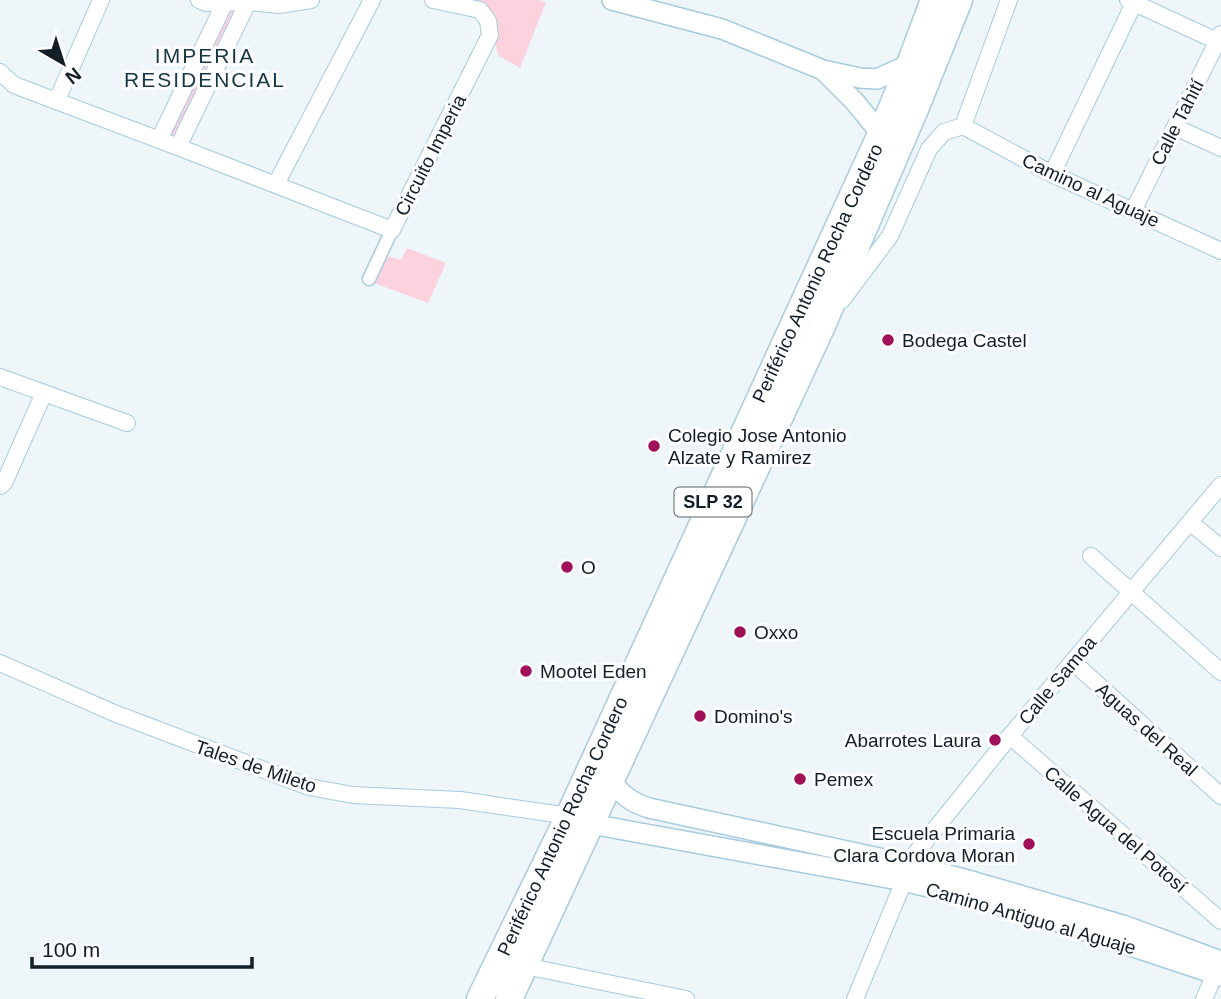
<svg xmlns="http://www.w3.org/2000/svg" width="1221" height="999" viewBox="0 0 1221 999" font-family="Arial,sans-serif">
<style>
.green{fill:#fcd2df}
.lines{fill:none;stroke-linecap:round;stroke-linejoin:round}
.pedestrian-casing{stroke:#a7cbdf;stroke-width:15}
.minor-casing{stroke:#a7cbdf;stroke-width:18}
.tertiary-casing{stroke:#a7cbdf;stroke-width:22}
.trunk-casing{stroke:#a7cbdf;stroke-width:29}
.pedestrian{stroke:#fff;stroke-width:12}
.minor{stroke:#fff;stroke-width:16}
.tertiary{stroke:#fff;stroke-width:19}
.trunk{stroke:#fff;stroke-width:26}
.poi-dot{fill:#a01058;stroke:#fff;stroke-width:2.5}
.labels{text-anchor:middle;stroke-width:6;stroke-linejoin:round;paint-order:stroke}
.shield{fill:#fff;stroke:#596268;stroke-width:2}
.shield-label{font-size:18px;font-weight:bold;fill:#121f27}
.street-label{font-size:19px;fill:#121f27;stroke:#fff}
.poi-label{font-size:19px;fill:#121f27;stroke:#fff;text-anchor:start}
.neighbourhood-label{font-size:21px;letter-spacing:2px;fill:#153646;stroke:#fff}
</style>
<rect width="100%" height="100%" fill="#eef6fa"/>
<path class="green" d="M446,0H540L546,2L520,68L499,56L492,35L491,20Z
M230,9L233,10L234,14L174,138L170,137L169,134Z
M407,248L446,263L428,303L374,283L387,256L401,260Z"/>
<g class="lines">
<defs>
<path id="pedestrian" d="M369,279L392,230"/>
<path id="minor" d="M199,0L206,3L248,2L279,5L311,0
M1128,0L1221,43
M0,72L14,85L178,147L392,230L490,35L488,21L480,10L433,0
M57,100L101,0
M963,126L1052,174L1221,251
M963,126L1009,0
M1175,127L1221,148
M159,140L226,0
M178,147L249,0
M1052,174L1134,3
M276,184L372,0
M1133,211L1221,34
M842,300L890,236L929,149L944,132L963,126
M0,377L127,423
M0,486L4,483L44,393
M1191,523L1221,548
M1091,556L1221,672
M1073,662L1221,796
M0,663L114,713L309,787L353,795L460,800L569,816
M1010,736L1221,921
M525,966L686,999
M855,999L904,881L907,864L1010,736L1221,485
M1204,999L1215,974"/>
<path id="tertiary" d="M612,0L722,29L823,70L860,78L877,79L910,64
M824,71L855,102L881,134
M610,781C623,795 630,802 649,808L907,864L975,882L1123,925L1221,961
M591,824L904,881L1031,913L1221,976"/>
<path id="trunk" d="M480,999L569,816L881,134L910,64L934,0
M509,999L821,328L915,109L959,0"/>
</defs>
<use href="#pedestrian" class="pedestrian-casing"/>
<use href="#minor" class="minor-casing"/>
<use href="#tertiary" class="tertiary-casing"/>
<use href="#trunk" class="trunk-casing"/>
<use href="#pedestrian" class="pedestrian"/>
<use href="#minor" class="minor"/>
<use href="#tertiary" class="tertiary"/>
<use href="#trunk" class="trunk"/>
</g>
<g class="poi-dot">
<circle cx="888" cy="340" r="7"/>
<circle cx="654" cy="446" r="7"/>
<circle cx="567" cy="567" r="7"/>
<circle cx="740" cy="632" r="7"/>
<circle cx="526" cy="671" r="7"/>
<circle cx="700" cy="716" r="7"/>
<circle cx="995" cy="740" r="7"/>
<circle cx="800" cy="779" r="7"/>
<circle cx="1029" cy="844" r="7"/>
</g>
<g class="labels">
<rect class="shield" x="674.5" y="487.5" width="77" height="29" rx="5"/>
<g class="shield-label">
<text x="713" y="508">SLP 32</text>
</g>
<g class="street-label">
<text transform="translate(1177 122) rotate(-63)" y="7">Calle Tahití</text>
<text transform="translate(430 155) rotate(-63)" y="7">Circuito Imperia</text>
<text transform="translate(1091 190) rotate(25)" y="7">Camino al Aguaje</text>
<text transform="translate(817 273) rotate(-65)" y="7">Periférico Antonio Rocha Cordero</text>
<text transform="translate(1057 680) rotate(-50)" y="7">Calle Samoa</text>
<text transform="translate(1147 729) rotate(42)" y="7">Aguas del Real</text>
<text transform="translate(256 766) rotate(19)" y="7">Tales de Mileto</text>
<text transform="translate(562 826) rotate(-65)" y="7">Periférico Antonio Rocha Cordero</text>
<text transform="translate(1116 829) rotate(41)" y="7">Calle Agua del Potosí</text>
<text transform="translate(1031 918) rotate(16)" y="7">Camino Antiguo al Aguaje</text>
</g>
<g class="poi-label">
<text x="902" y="347">Bodega Castel</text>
<text x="668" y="442">Colegio Jose Antonio<tspan x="668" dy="22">Alzate y Ramirez</tspan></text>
<text x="581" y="574">O</text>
<text x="754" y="639">Oxxo</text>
<text x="540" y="678">Mootel Eden</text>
<text x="714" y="723">Domino's</text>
<text x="981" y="747" text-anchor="end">Abarrotes Laura</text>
<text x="814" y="786">Pemex</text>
<text x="1015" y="840" text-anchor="end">Escuela Primaria<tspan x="1015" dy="22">Clara Cordova Moran</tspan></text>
</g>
<g class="neighbourhood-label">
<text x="205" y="63">IMPERIA<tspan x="205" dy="24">RESIDENCIAL</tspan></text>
</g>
</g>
<g transform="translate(63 63) rotate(141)" stroke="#ffffff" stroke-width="5" paint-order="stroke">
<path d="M0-5L12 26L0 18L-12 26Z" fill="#121f27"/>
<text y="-10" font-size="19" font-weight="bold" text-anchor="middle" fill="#121f27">N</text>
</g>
<path d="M32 957v10h220v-10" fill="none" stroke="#121f27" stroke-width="3.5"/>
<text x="42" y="957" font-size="21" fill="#121f27" stroke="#ffffff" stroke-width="5" paint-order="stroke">100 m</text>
</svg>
